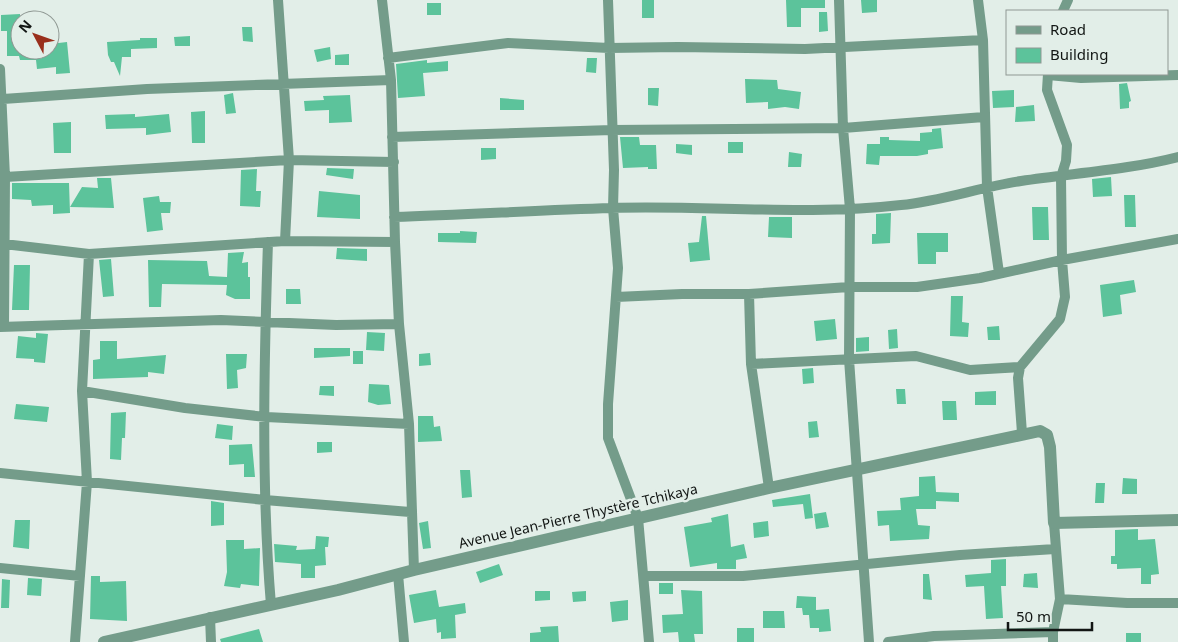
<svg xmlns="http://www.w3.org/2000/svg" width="1178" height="642" viewBox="0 0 1178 642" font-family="'Noto Sans',sans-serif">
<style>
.building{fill:#5cc39b}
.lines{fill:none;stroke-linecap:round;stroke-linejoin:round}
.minor{stroke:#749c8a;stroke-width:10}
.tertiary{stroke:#749c8a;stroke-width:12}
.labels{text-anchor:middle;stroke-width:5;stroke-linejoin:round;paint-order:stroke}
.street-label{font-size:14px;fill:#121614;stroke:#e2eee8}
</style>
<rect width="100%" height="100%" fill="#e2eee8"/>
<path class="building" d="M642,0H654V18H642Z
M786,0H825V8H801V27H787Z
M861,0H877V12L862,13Z
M427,3H441V15H427Z
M819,12H827L828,31L819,32Z
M20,14V50H50V44L67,42L70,73L56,74V67L37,69L36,60H20L19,56H7V31H1V15Z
M242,27H252L253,42L243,41Z
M190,36V46H175L174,37Z
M140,38H157V48L131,49V57H122L120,76L114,62H111L108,55L107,42L140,40Z
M330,47L331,59L317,62L314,50Z
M349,54V65H335V55Z
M587,58H597L596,73L586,72Z
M427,60V63L448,61V71L423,73L425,96L398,98L396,64Z
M745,79L777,80L778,89L801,92L799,109L785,107L768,109V102L746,103Z
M1127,83L1131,101L1129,102V108L1120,109L1119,84Z
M648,88H659L658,106L648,105Z
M1014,90V107L993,108L992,91Z
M233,93L236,113L226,114L224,95Z
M350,95L352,122L329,123V110L305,111L304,101L324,100L323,96Z
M500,98L524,100V110H500Z
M1034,105L1035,121L1015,122L1016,107Z
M205,111V143H192L191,112Z
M135,114V117L169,114L171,132L146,135V128L106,129L105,115Z
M71,122V153H54L53,123Z
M941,128L943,148L928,150V154L917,156H880L879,165L866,164L867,144H880V137H889V140L920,141V133L932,132V129Z
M620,137H639L640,145H656L657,169H648V167L623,168Z
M728,142H743V153H728Z
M676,144L692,145V155L676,153Z
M481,148H496V159L481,160Z
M789,152L802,154L801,167H788Z
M327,168L354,169L353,179L326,175Z
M257,169L256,191H261L260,207L240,206L241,170Z
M1111,177L1112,196L1093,197L1092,179Z
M97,178H111L114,208L70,207L82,187L98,188Z
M12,183H69L70,213L53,214V205L32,206L31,200L12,199Z
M319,191L360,195V219L317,217Z
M1124,195H1135L1136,227H1125Z
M159,196L160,202H171L170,213H161L163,230L147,232L143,198Z
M1032,207H1048L1049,240H1033Z
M891,213L890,243L872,244V234H876V214Z
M702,216H706L710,260L690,262L688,243L699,242Z
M769,217H792V238L768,237Z
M460,231L477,232L476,243L438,242V233H460Z
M917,233H948V252H936V264H918Z
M337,248L367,249V261L336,259Z
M244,252L242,263L248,262V277H250V299H235L226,295L227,285L162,284L161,307H149L148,260L207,261L209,276L227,277L228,253Z
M111,259L114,296L103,297L99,260Z
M14,265H30L29,310H12Z
M1134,280L1136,292L1120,295L1122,314L1103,317L1100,285Z
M286,289H300L301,304H286Z
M951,296H963L962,322L969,323L968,337L950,336Z
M835,319L837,339L816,341L814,321Z
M999,326L1000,340H988L987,327Z
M897,329L898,348L889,349L888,330Z
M367,332L385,333L384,351L366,350Z
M36,333L48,334L45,363L34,362V359L16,358L18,336L36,338Z
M869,337V351L856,352V338Z
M100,341H117V359L166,355L164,374L148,372V377L93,379V360L100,359Z
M314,348H350V356L314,358Z
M353,351H363V364H353Z
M430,353L431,365L419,366V354Z
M226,354H247L246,368L237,370L238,388L227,389Z
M813,368L814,383L803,384L802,369Z
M369,384L389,385L391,404L378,405L368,402Z
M320,386H334V396L319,395Z
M896,389H905L906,404H897Z
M996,391V405H975V392Z
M942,401H956L957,420H943Z
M16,404L49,407L47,422L14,419Z
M126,412L125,438H122L121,460L110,459L111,413Z
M418,416H433L434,427L440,426L442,441L418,442Z
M817,421L819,437L809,438L808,422Z
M217,424L233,426L232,440L215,438Z
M317,442H332V452L317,453Z
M252,444L255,477H244V464L229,465V445Z
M460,470H470L472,497L462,498Z
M935,476L936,492L959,493V502L936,501V509H916L918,525L930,526L929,539L890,541L889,525L878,526L877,511L901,510L900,498L919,496V477Z
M1123,478L1137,479V494H1122Z
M1096,483H1105L1104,503H1095Z
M810,494L813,518L805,519L803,504L773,507L772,500Z
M211,501L224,503V525L211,526Z
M826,512L829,527L816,529L814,514Z
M728,514L731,547L744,544L747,558L736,560V569H717V563L690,567L684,527L712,522L711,518Z
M15,520H30L29,549L13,547Z
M428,521L431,548L423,549L419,523Z
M768,521L769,536L754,538L753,523Z
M1138,529V540L1155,539L1159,574L1151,575V584H1141V568L1117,569V564H1111V556H1115V530Z
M316,536L329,537L328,547H325L326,565L315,566V578H301V564L275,562L274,544L297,546L296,550L315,549Z
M226,540H244V549L260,548L259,586L241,584L240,588L224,586L227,572Z
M1006,559V586H1001L1003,618L986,619L984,586L966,587L965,575L991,573V560Z
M499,564L503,575L480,583L476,572Z
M1037,573L1038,588L1023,587L1024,574Z
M923,574H929L932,600L923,599Z
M91,576H100V582L126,581L127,621L90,619Z
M28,578L42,579L41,596L27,595Z
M2,579L10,580L9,608H1Z
M659,583H673V594H659Z
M436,590L439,607L465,603L466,613L455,615L456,638L441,639V632L437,633L436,619L414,623L409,595Z
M681,590L702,591L703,634H694L695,642H679L678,632L663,633L662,615L683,614Z
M535,591H550V600L535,601Z
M586,591V601L573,602L572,592Z
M797,596L816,597V610L829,609L831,631L819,632V628H810L809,615H803L802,608H796Z
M628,600V620L612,622L610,602Z
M763,611H784L785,628H763Z
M558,626L559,642H530V633L541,632L540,627Z
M737,628H754V642H737Z
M259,629L263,642H221L220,639Z
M1126,633H1141V642H1126Z"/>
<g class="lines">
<path class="minor" d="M278,0L289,160L285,241
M382,0L391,80L395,242L399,324L409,424L414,570
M608,0L614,170L613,208L618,268L608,404V438L638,518L649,642
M839,0L843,128L850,209L849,359L869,642
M978,0L983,40L987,187L999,273
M1063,11L1068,0
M388,58L508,43L609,48L678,47L805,49L983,40
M0,69L5,177L4,327
M1048,75L1081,78L1178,75
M3,99L147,89L391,80
M392,137L612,130L843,128L984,117
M5,177L289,160L394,162
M394,217C466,215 539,210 612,208C708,205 805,216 901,205C942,201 980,187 1021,181C1074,173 1127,170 1178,157
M268,242C264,362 261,485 271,605
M4,244L89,254L285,241L395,242
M749,294L751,364L769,488
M616,297L682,294H749L849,287H917L980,278L1062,260L1178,239
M0,327L221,320L336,325L399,324
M751,364L916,356L970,370L1020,367
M82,391L185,408L266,417L409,424
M1022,433L1018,378L1020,367L1060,319L1065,297L1062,260L1061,177L1066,161L1067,145L1047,90L1048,74
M0,473L265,500L410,512
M0,568L80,576
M398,574L404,642
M644,576H743L960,555L1055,549
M1060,599L1127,603H1178
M210,617L211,642
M75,642L87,482L82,391L89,254
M888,642L934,636L1053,632
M1053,642V632L1060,599L1054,523"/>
<path class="tertiary" d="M104,642L338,590L414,570L769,488L1040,431L1047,435L1050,447L1054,523L1178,520"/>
</g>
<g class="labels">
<g class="street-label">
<text transform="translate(578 516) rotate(-13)" y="5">Avenue Jean-Pierre Thystère Tchikaya</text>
</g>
</g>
<rect x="1006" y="10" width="162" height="65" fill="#e2eee8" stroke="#8f9893"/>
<rect x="1016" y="26" width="25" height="8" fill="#749c8a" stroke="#8f9893"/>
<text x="1050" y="35" font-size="15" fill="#121614">Road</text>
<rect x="1016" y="48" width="25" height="15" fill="#5cc39b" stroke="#8f9893"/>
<text x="1050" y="60" font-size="15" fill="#121614">Building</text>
<g transform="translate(35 35) rotate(311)"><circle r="24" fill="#e2eee8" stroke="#8f9893"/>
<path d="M0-4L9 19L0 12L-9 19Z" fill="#992f1c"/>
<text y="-8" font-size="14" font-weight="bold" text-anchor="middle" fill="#121614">N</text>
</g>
<path d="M1008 622v8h84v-8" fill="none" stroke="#121614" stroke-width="2.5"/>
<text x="1016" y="622" font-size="15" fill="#121614" stroke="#e2eee8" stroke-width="4" paint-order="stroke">50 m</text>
</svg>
